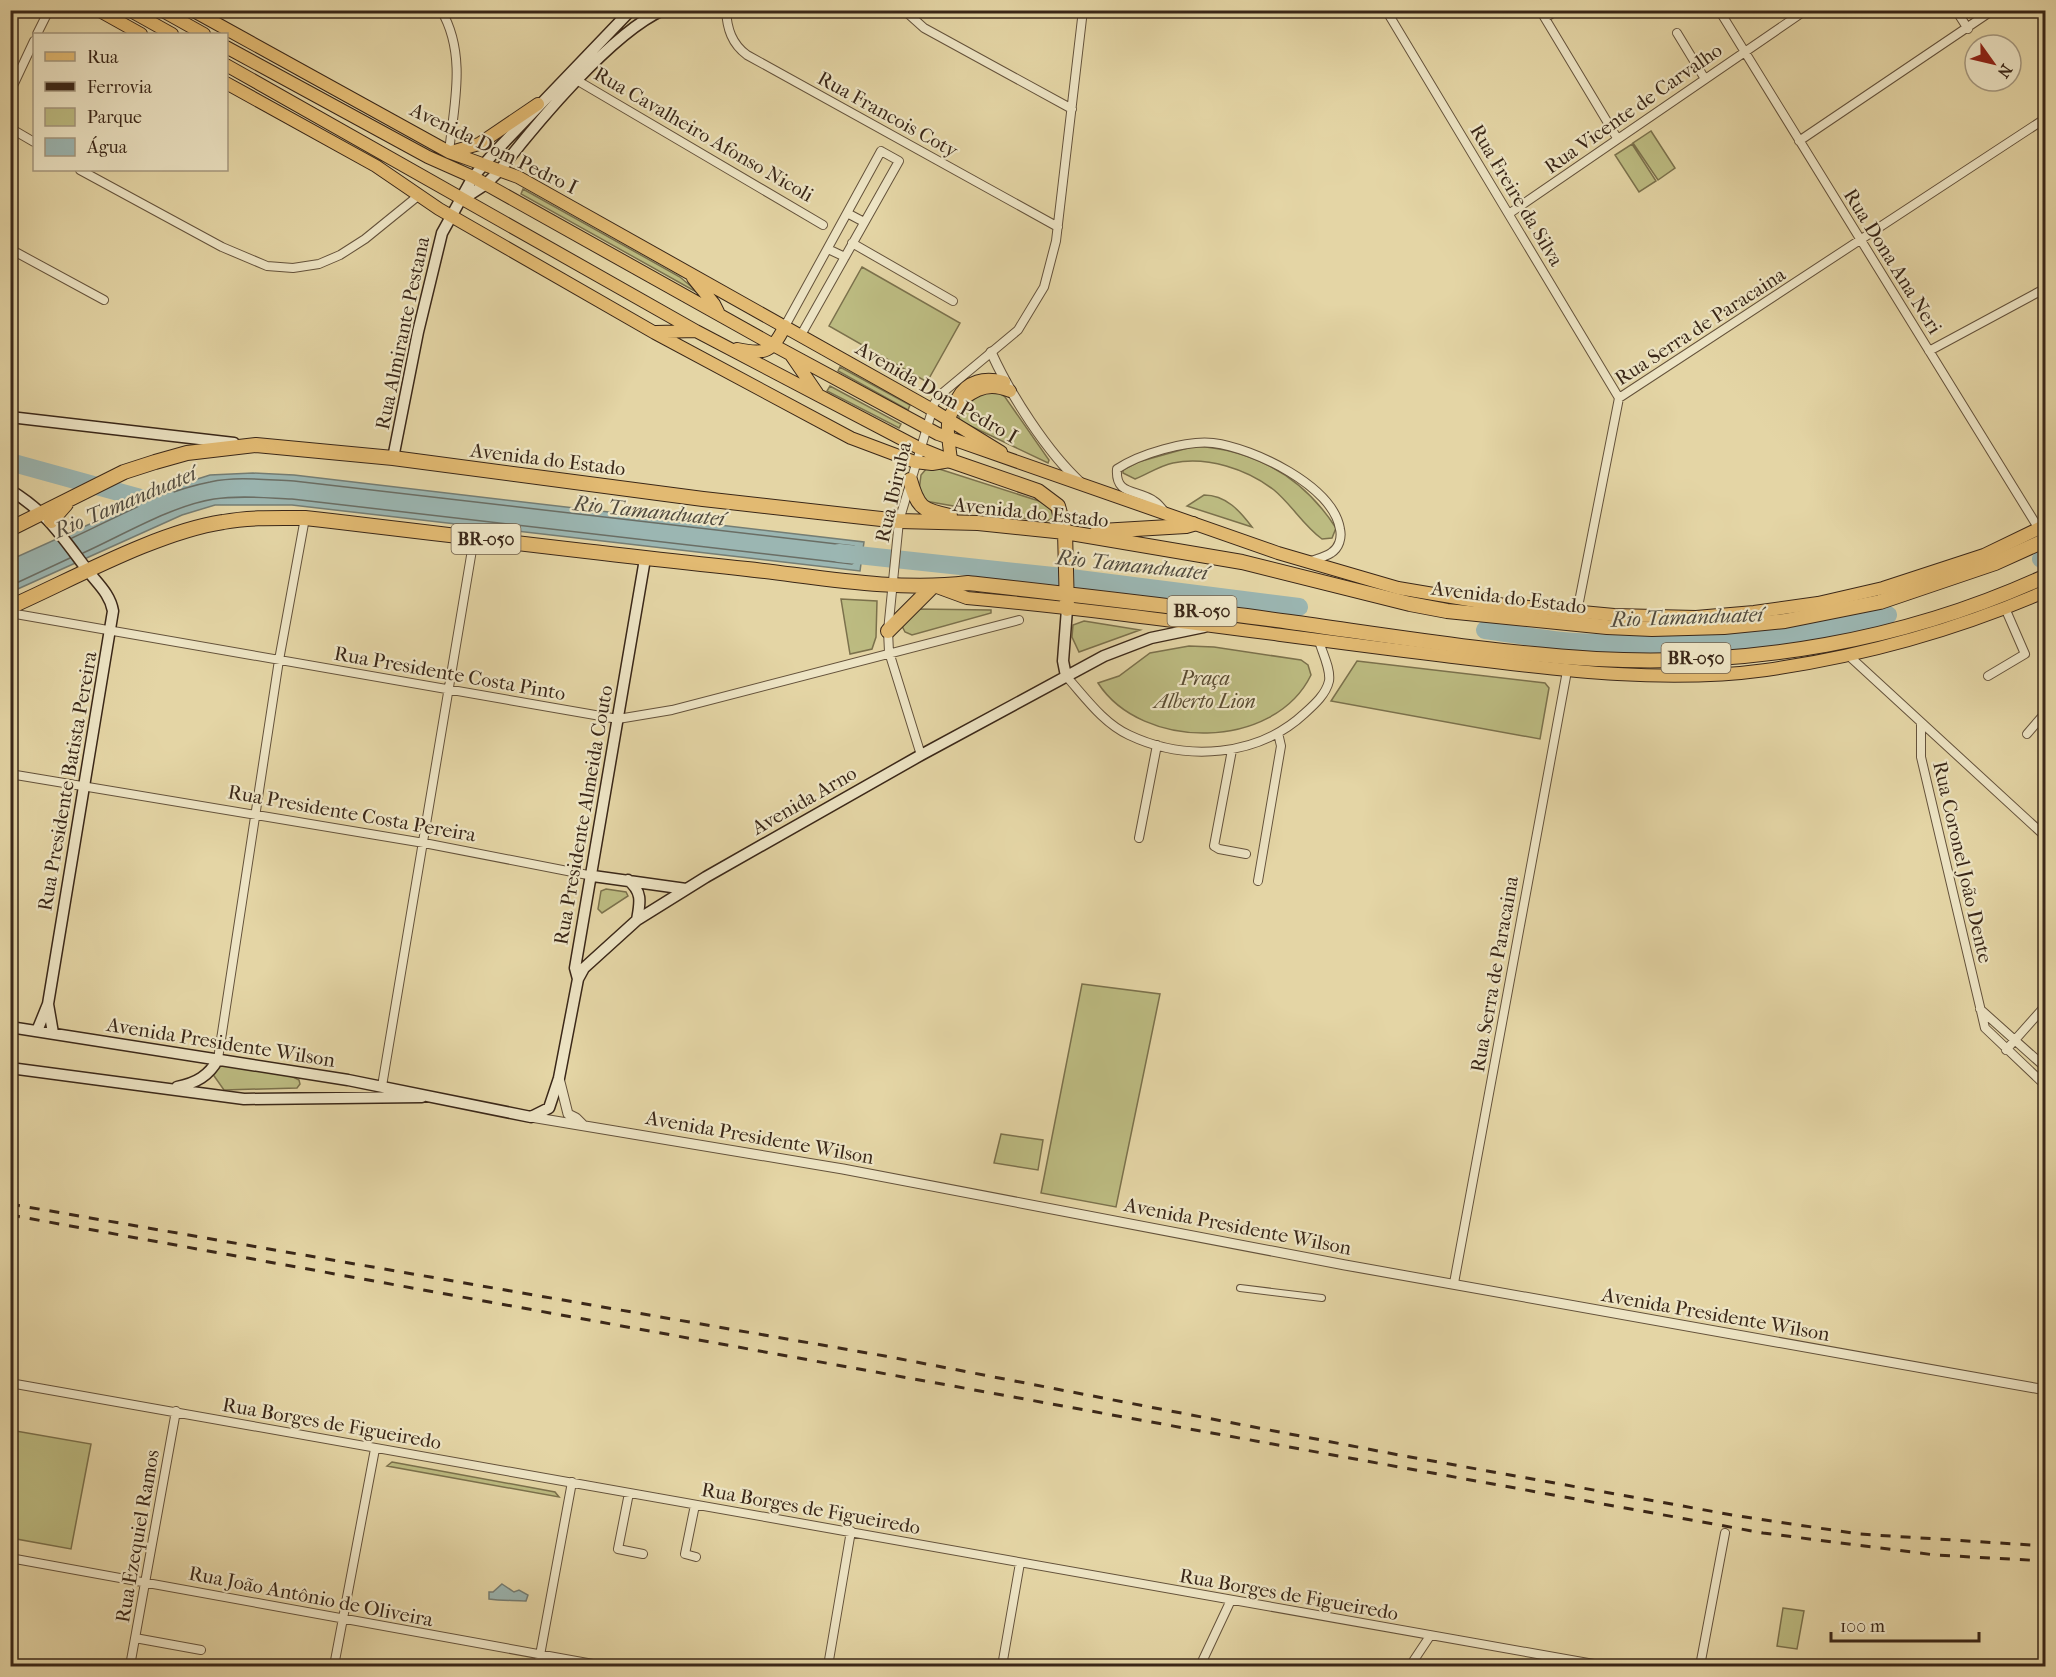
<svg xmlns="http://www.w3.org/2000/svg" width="2056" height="1677" viewBox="0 0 2056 1677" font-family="'IM FELL French Canon',serif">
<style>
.green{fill:#bcbb81;stroke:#7b714c;stroke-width:1.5}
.water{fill:#9bb6b2;stroke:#747d74;stroke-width:1.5}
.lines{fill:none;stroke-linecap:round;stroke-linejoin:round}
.shore{stroke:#6a6e65;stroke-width:1.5}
.river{stroke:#9bb6b2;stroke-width:18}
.pedestrian-casing{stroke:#64523b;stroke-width:8}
.minor-casing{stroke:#64523b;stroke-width:10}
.tertiary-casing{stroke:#64523b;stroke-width:11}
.secondary-casing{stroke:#3a2718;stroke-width:13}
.primary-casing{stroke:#3a2718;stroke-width:14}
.trunk-casing{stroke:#3a2718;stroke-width:16}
.pedestrian{stroke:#ede4c4;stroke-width:6}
.minor{stroke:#ede4c4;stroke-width:8}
.tertiary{stroke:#ede4c4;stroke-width:9}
.secondary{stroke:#ede4c4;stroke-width:10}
.primary{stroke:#e2ba72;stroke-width:12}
.trunk{stroke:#e2ba72;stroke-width:14}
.rail{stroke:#3a2718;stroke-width:3;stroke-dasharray:10 10;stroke-linecap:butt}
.labels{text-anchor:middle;stroke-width:4.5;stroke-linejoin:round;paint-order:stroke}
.shield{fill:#ede4c4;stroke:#70604c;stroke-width:1.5}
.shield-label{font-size:18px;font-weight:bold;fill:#3a2718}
.street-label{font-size:20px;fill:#3a2718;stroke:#ede4c4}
.park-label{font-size:20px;font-style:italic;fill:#5a4c32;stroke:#ede4c4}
.water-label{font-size:21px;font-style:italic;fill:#524b3e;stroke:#ede4c4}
</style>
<rect width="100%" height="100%" fill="#e4d5a5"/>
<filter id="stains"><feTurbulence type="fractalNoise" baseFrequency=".00333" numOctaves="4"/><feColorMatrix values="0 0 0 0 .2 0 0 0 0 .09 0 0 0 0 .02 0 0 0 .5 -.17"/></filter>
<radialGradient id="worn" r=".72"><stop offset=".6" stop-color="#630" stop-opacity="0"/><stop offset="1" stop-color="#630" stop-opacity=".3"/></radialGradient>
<path class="green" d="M1651,131L1675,168L1658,180L1633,143Z
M1632,144L1656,181L1639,192L1615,155Z
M523,189L680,277L700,294L521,194Z
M862,267L960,323L927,382L829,326Z
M840,367L910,405L908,410L838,371Z
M830,386L901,424L899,428L827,391Z
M984,391L999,393L1005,397L1049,460L1048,463L960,421L958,413Z
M1195,446C1256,450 1303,477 1336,528L1332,538L1322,539C1303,525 1292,505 1274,490C1247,469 1207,456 1173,463C1159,466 1148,474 1135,479L1123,473V470L1138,462Z
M933,467L1042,502L1051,508L1053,518L1045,522L925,501L919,491L921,475L927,468Z
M1204,495C1226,495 1240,511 1252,527L1187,506Z
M841,599L877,601L876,637L872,649L850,654Z
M917,609L991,610V613L912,635L905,632L902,626Z
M1084,621L1140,630L1079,652L1072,637L1073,625Z
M1189,646L1214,647L1301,660L1308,665L1311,675C1274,751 1142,751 1098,683L1119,676L1150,653Z
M1357,661L1545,683L1549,688L1540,739L1331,701Z
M606,889L626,892L628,896L602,913L598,909L601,891Z
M1082,984L1160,994L1116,1207L1041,1193Z
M220,1064L289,1075L299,1080L300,1084L297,1088L224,1090L212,1073Z
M1001,1134L1043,1140L1038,1170L994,1163Z
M10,1430L91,1444L71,1549L11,1538Z
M392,1462L555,1492L559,1497L387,1466Z
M1783,1608L1804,1611L1797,1649L1777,1646Z"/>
<path class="water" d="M253,473L294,475L864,542L860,571L292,505H215L182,515L11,592L10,560L172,487L210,475Z
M502,1584L514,1592L519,1590L528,1595L526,1601C514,1600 502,1601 489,1599V1592H493Z"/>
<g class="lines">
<path class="shore" d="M72,538C116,518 162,491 210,482C237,476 267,480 294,481L854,546L857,550L855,562L852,564L292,499C267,498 240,495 214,499C171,506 123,535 83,553
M10,586L70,558"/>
<path class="river" d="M10,462L144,499L169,500
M839,553L1063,577L1299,607
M2041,559L2046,557
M1485,630C1515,634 1546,640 1576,642C1681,649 1787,642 1888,615"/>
<defs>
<path id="pedestrian" d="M1240,1288L1322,1298"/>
<path id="minor" d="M441,10C467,54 454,105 449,152
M726,10C727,29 732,44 747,55L1058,227
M904,10L924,28L1072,109
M1386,10L1619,398
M1540,10L1617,138
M1719,10L2039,529
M1956,10L1968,29
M1545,18L1557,10
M1677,33L1705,79
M37,34L49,10
M573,78L823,225
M10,92L34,41
M10,128L34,142
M1799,141L1993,10
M80,170L222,247L267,266L293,268L319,264L340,255L365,239L418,196
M847,213L864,222
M1510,213L1806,10
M852,243L953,301
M10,249L104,300
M828,249L845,257
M785,326L881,151L899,161L801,335
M1929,351L2046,288
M1165,512C1162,509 1158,503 1154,501C1137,489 1115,496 1117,469C1139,454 1187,440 1213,443C1254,448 1333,486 1340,529C1342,538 1339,548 1331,553C1325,557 1316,559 1309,562
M1577,612L1619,398L2046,118
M10,613L618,719L672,710L1019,620
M1848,655L2046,837
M1066,676C1085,697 1103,723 1129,735C1186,762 1258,757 1305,713C1315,704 1326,694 1329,681C1331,669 1322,652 1319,641
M1988,676L2025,654L2005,608
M1921,723V757L1985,1028L2046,1086
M2027,734L2046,712
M1232,750L1214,846L1219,849L1246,854
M921,755L889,652L888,631L899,521L934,404L940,395L1018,330L1044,287L1056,241L1083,10
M10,774L424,843L593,876
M1139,838L1157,745
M1258,881L1281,746L1278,733
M1980,1009L2046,1068
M2006,1050L2046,1005
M218,1059L279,660L305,518
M382,1086L474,538
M1454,1283L1567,671
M10,1383L1605,1666
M629,1493L618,1549L643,1554
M695,1505L685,1554L696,1557
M10,1558L604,1666
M135,1638L201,1650
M130,1666L176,1411
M334,1666L375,1449
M538,1666L572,1482
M828,1666L851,1531
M1002,1666L1020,1563
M1200,1666L1231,1600
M1410,1666L1430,1636
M1700,1666L1725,1533"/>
<path id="tertiary" d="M991,352C1010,394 1047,452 1081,483
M559,1078L568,1114L576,1118L583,1125
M531,1117L843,1169L1345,1265L2046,1390"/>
<path id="secondary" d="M463,199L486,184L500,170C536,124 611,33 663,10
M10,417L234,443
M393,458L418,332L442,233L473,177L493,154L631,10
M10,490C48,513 62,537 88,571C98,584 110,594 113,611L48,1004L37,1031
M1066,676L1063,661L1067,609
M593,876L686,889
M628,880C643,892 640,903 637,920
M578,979L584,968L637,920L706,877L921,755L1104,656L1151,638L1204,627
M48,1004L53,1033
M10,1027L348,1080L531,1117L549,1108L559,1078L578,979L575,968L645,559
M10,1068L244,1099L422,1097
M177,1087C196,1083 209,1076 218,1059"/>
<path id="primary" d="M98,10L141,34
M129,10L172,34
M161,10L204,34
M192,10L449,152L518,177L931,409L1001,452
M226,47L428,157L473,177L775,346L938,434L1278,553L1398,588L1487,603L1614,615L1696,617L1754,612L1818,603L1883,588L1984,555L2046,525
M226,65L696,331L919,448L951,461
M226,83L376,166L439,209L655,333L851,438L915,462L932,464L950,461
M451,152L479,144L538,104
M693,278L714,304L718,312
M656,332L696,331
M737,349C766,355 772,352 785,326
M791,355L817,393
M957,399C967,380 985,377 1004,382
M951,461C950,449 947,436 948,424C950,405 975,387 992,387C999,387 1005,389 1010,391
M937,587L967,598C1124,612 1280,636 1437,655C1545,668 1657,685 1766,670C1862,656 1957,630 2046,591"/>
<path id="trunk" d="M951,461L1038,491L1058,506L1065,532L1067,609
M910,480C918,508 922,510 950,516
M51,521L66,504
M10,529L124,472L155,462L187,453L256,445L393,458L703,499L899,521L978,523L1065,532L1242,562L1410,604L1447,611L1607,627L1652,629L1724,627L1785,621L1880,602L1995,563L2046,540
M1095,534L1101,531L1186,526L1193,524
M10,607C73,579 157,532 223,522C250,517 278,518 305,518C453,535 600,554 747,569C819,577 896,592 968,583C1075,595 1183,607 1290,622C1391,636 1494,653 1596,659C1750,667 1905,641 2046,576
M888,631L933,586"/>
</defs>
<use href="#pedestrian" class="pedestrian-casing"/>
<use href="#minor" class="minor-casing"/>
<use href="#tertiary" class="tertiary-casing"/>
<use href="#secondary" class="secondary-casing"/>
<use href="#primary" class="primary-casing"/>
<use href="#trunk" class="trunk-casing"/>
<use href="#pedestrian" class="pedestrian"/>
<use href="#minor" class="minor"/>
<use href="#tertiary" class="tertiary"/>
<use href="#secondary" class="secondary"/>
<use href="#primary" class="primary"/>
<use href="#trunk" class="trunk"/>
<path class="rail" d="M10,1204L885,1356L1399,1455L1738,1516L1859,1534L2046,1546
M10,1215L1763,1533L1935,1555L2046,1561"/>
</g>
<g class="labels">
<g class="shield">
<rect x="451.5" y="524" width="69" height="30" rx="4.5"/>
<rect x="1167.5" y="596" width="69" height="30" rx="4.5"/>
<rect x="1661.5" y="643" width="69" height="30" rx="4.5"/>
</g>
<g class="shield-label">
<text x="486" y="545">BR-050</text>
<text x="1202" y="617">BR-050</text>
<text x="1696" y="664">BR-050</text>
</g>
<g class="street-label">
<text transform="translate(1633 108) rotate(-35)" y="7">Rua Vicente de Carvalho</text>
<text transform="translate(888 114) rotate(29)" y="7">Rua Francois Coty</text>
<text transform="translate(704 134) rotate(30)" y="7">Rua Cavalheiro Afonso Nicoli</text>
<text transform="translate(494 148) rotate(26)" y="7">Avenida Dom Pedro I</text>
<text transform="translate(1517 195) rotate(59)" y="7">Rua Freire da Silva</text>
<text transform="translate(1893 261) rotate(58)" y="7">Rua Dona Ana Neri</text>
<text transform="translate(1700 326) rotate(-33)" y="7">Rua Serra de Paracaina</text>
<text transform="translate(402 333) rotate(-78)" y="7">Rua Almirante Pestana</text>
<text transform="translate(937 392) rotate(30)" y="7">Avenida Dom Pedro I</text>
<text transform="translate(548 459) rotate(7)" y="7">Avenida do Estado</text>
<text transform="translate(893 492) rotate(-77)" y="7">Rua Ibiruba</text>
<text transform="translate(1031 512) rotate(6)" y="7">Avenida do Estado</text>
<text transform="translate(1509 597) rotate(7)" y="7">Avenida do Estado</text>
<text transform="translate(450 673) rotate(10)" y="7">Rua Presidente Costa Pinto</text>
<text transform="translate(67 781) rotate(-80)" y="7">Rua Presidente Batista Pereira</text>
<text transform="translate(804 800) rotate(-30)" y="7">Avenida Arno</text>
<text transform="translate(352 813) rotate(10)" y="7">Rua Presidente Costa Pereira</text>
<text transform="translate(583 815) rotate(-80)" y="7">Rua Presidente Almeida Couto</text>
<text transform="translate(1963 862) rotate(77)" y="7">Rua Coronel João Dente</text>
<text transform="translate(1494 974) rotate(-80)" y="7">Rua Serra de Paracaina</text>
<text transform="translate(221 1042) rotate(9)" y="7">Avenida Presidente Wilson</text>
<text transform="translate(760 1137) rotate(10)" y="7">Avenida Presidente Wilson</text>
<text transform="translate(1238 1226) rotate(11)" y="7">Avenida Presidente Wilson</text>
<text transform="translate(1716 1314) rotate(10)" y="7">Avenida Presidente Wilson</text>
<text transform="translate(332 1423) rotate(10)" y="7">Rua Borges de Figueiredo</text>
<text transform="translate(811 1508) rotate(10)" y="7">Rua Borges de Figueiredo</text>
<text transform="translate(137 1536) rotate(-80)" y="7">Rua Ezequiel Ramos</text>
<text transform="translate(1289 1594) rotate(10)" y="7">Rua Borges de Figueiredo</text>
<text transform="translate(311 1596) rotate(11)" y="7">Rua João Antônio de Oliveira</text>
</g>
<g class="park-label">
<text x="1205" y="685">Praça<tspan x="1205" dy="23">Alberto Lion</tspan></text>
</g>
<g class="water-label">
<text transform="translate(125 502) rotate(-23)" y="7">Rio Tamanduateí</text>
<text transform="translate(649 511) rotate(6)" y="7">Rio Tamanduateí</text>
<text transform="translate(1132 565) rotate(6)" y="7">Rio Tamanduateí</text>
<text transform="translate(1687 617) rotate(-2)" y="7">Rio Tamanduateí</text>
</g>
</g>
<rect width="2056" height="1677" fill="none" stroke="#e4d5a5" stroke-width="36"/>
<rect x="12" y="12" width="2032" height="1653" fill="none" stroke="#3a2718" stroke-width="3"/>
<rect x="18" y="18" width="2020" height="1641" fill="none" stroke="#3a2718" stroke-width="1.5"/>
<rect x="33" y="33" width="195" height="138" fill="#ede4c4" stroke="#a5987f" stroke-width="1.5"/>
<rect x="45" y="52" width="30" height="9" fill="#e2ba72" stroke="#a5987f" stroke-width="1.5"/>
<text x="87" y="63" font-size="18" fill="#3a2718">Rua</text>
<rect x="45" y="82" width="30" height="9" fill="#3a2718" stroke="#a5987f" stroke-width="1.5"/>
<text x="87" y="93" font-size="18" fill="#3a2718">Ferrovia</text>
<rect x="45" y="108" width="30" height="18" fill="#bcbb81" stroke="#a5987f" stroke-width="1.5"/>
<text x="87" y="123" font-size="18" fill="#3a2718">Parque</text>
<rect x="45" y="138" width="30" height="18" fill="#9bb6b2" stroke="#a5987f" stroke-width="1.5"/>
<text x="87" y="153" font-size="18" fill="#3a2718">Água</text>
<g transform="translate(1993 63) rotate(124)"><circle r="28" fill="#ede4c4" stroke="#a5987f" stroke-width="1.5"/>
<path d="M0-4.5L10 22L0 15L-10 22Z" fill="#8f2418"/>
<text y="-9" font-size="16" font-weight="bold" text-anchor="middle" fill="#3a2718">N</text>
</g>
<path d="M1831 1632v9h148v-9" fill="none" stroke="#3a2718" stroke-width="3"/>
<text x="1840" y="1632" font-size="18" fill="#3a2718" stroke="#ede4c4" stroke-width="4.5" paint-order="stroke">100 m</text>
<rect width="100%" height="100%" filter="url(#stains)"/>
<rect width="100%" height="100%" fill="url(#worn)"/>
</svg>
